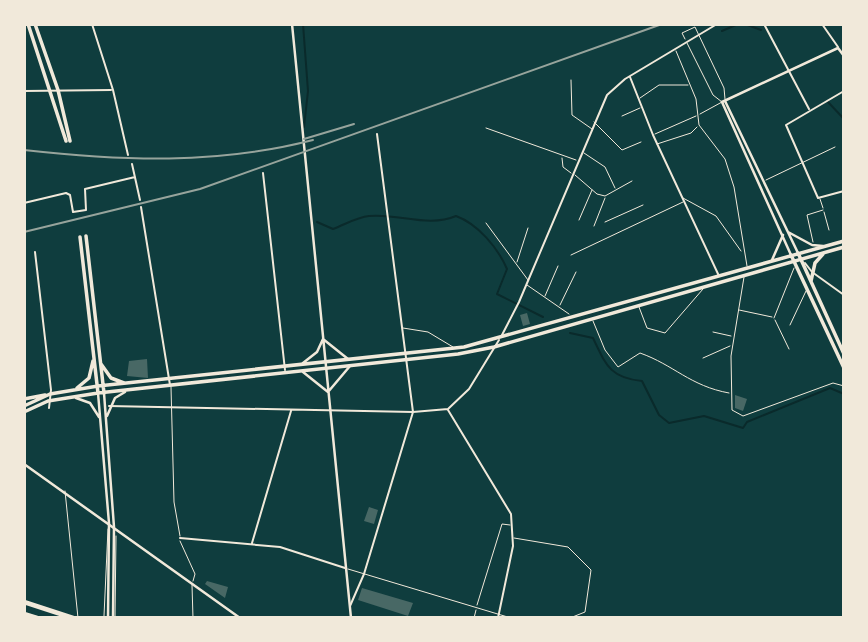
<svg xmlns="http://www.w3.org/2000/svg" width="868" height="642" viewBox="0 0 868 642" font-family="Mulish,sans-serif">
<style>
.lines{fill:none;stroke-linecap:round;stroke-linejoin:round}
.stream{stroke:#0a2a2b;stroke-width:2}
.building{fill:#486865}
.service{stroke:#f1e9da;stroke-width:1}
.minor{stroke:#f1e9da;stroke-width:2}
.tertiary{stroke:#f1e9da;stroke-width:2.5}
.secondary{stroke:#f1e9da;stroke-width:2.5}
.primary{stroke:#f1e9da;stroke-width:3.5}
.motorway{stroke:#f1e9da;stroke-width:4.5}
.rail{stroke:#97a49c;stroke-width:2}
</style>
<rect width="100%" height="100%" fill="#0f3d3e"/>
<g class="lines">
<path class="stream" d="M303,24L308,91L304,127
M745,24L761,30
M722,31L738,24
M828,102L844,119
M317,222L333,229C344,225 357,217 369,216C399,213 428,228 456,216C478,224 498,248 507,269L497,294L543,317
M570,333L593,338C606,365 610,378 642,381L659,415L669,423L704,416L743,428L747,422L830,388L844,394"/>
</g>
<path class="building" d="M527,313L530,324L523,326L520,315Z
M147,359L148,378L127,376L129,361Z
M735,395L747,399L743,411L735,408Z
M369,507L378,510L374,524L364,521Z
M207,581L228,587L225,598L205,584Z
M362,588L413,603L408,616L358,600Z"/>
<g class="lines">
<path class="service" d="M685,39L682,33L695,27L724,88L725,99
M687,43L713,95L722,102L700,114
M676,51L696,99L699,125L725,159L734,187L747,266
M571,80L572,115L592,129
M640,98L659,85H688
M622,116L640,108
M594,122L622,150L641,142
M486,128L576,160
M655,134L696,116
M657,144L691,133L697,127
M584,153L605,167L615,188
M562,158L563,167L571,173
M575,175L597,194L605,196L632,181
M766,180L835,147
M683,198L716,216L741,251
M820,199L823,208
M824,212L829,230
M579,220L592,190
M605,222L643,205
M486,223L528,280
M594,226L605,198
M813,242L807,215L823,210
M571,255L683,202
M517,262L528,228
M744,277L731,356L732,410L743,416L833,383L844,386
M527,285L569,314
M545,296L558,266
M560,305L576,272
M639,307L647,328L665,333L703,289
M739,310L772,317
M774,318L794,268
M775,320L789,349
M593,321L605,350L618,367L640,353C674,365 690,386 729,393
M790,325L806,291
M403,328L428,332L453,347
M713,332L731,336
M703,358L730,346
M171,387L174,502L180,536
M65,491L78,618
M514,538L568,547L591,570L585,612L570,618
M180,541L195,574L193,581
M348,569L511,618
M192,585L193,618
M477,605L502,524L510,525
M104,616L108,529
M115,618L116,536
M474,618L476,610"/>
<path class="minor" d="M92,24L113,90L128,155
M764,24L809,109
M822,24L838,47
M630,77L653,135L719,276
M24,91L111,90
M844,91L786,125L818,198L844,191
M132,164L140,200
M263,173L285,370
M24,203L66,193L70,195L73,212L86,210L85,189L135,177
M141,207L170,385
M35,252L51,390L49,408
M805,263L812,272L844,295
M502,335L519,302L607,95L625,79L717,24
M109,406L413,412L448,409L469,389L499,340
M448,410L511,514L513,546L498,618
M180,538L280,547L345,568
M252,543L291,411
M350,606L364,574L413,412L377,134"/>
<path class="tertiary" d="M292,24L351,618
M725,101L798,253
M722,102L791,255
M788,232L812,245L823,246
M772,260L783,235
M303,363L317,352L323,339L348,359
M303,372L328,392L350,366
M24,464L240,618"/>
<path class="secondary" d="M722,102L838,48L844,56
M98,393L109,523L108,618
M104,393L114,527L113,618
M76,398L90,403L99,417
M107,416L115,398L125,392"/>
<path class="primary" d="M28,24L66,141
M35,24L58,90L70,141
M86,236L104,393
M80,237L98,393
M798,253L844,354
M791,255L844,368
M811,281L815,263L823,254
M101,364L111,378L124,383
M77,388L89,378L93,361
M24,399L45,395
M24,406L50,394L98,386L464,347L844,241
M24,412L48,401L98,393L458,354L494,347L844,247"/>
<path class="motorway" d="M24,602L73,618
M24,614L37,618"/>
<path class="rail" d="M304,139L354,124
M24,150C123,161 216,165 313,140
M24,232L200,189L662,24"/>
</g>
<rect width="868" height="642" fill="none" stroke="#f1e9da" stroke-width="52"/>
</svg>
